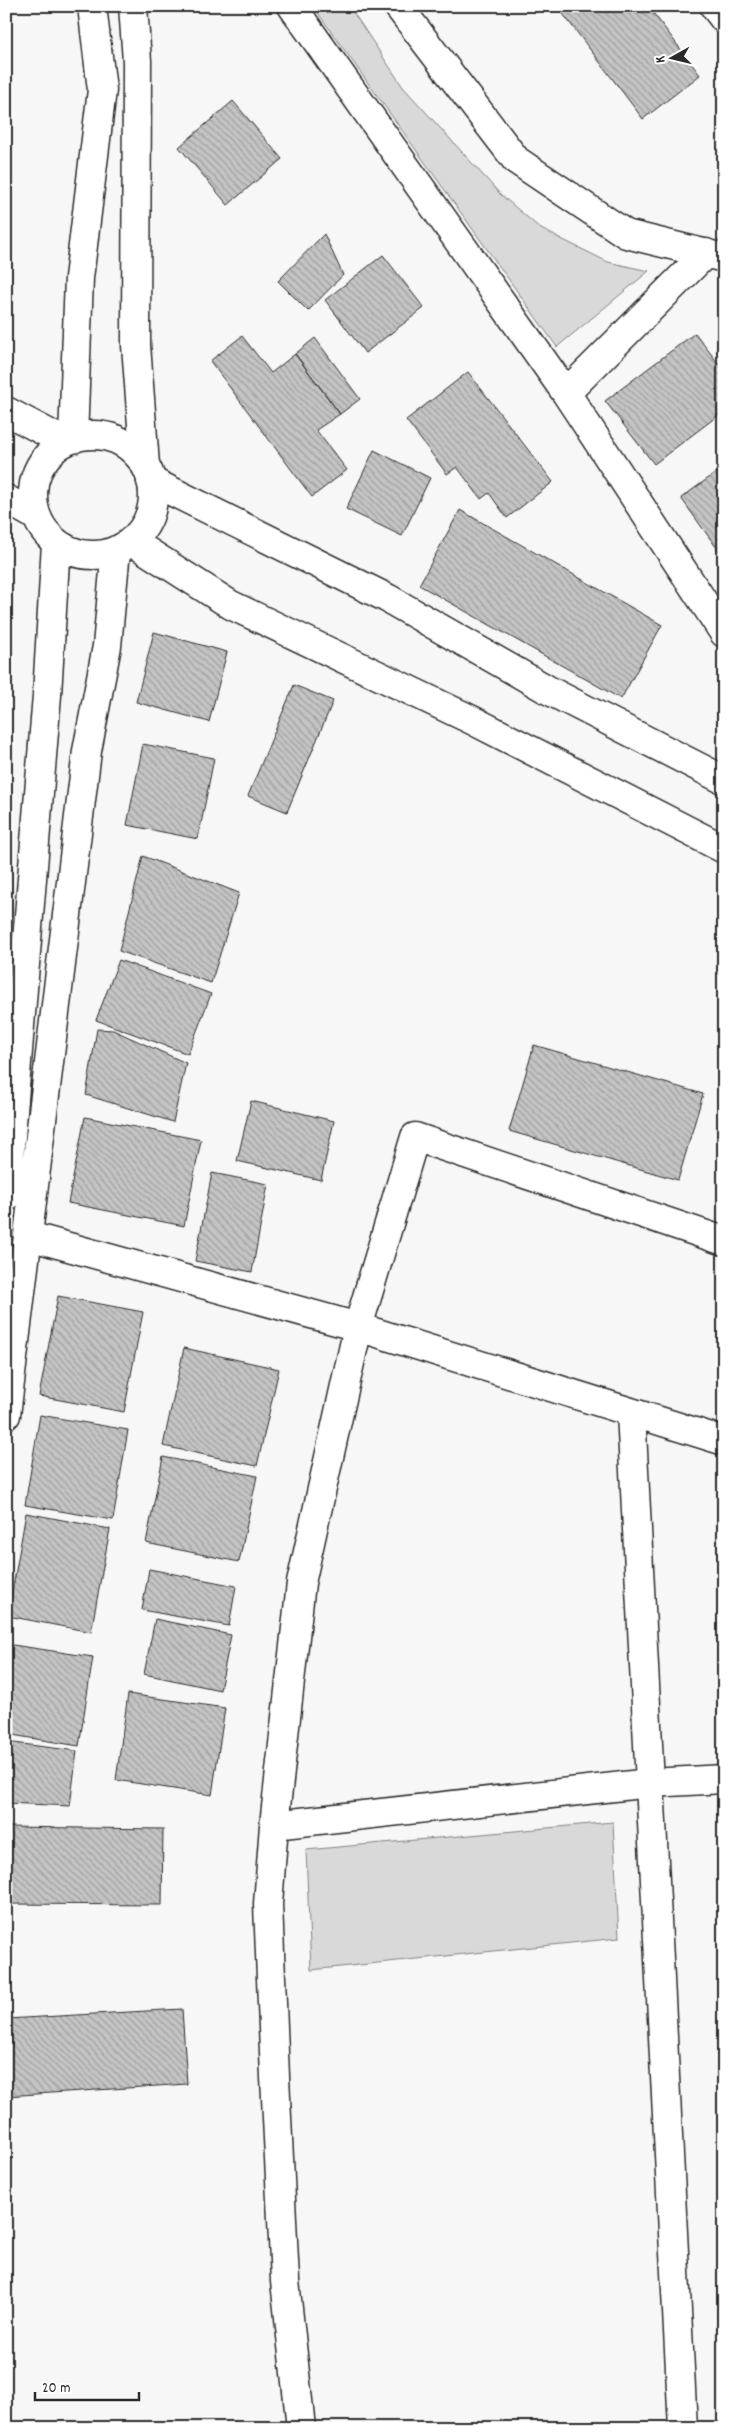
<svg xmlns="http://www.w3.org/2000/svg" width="730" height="2434" viewBox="0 0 730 2434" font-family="Dekko,sans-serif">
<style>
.green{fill:#d9d9d9;stroke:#828282}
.building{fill:url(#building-back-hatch);stroke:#2b2b2b}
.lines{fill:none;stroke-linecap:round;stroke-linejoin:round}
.minor-casing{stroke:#2b2b2b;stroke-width:31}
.major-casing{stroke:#2b2b2b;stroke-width:31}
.minor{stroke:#fff;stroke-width:28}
.major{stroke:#fff;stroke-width:28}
</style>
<defs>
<pattern id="building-back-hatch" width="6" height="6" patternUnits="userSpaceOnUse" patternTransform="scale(1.25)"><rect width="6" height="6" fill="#c4c4c4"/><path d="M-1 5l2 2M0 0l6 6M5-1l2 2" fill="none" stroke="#9f9f9f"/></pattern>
</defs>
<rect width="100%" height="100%" fill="#f7f7f7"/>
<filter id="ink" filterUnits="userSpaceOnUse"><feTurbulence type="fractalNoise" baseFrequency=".02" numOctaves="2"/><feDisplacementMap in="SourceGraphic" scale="10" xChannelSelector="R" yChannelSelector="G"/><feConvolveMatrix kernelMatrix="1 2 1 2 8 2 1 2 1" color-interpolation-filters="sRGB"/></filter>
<g filter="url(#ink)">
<path class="green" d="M313,6H349L403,87L501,195L541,229L608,262L649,271L557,347Z
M613,1822L619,1938L311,1970L306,1850Z"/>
<path class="building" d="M557,6H648L700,75L643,119Z
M233,101L282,159L228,205L179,147Z
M324,234L343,275L308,311L278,281Z
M383,255L424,308L365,353L325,300Z
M695,333L724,371V411L654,464L605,401Z
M242,336L271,373L295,354L340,414L316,430L347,470L312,497L210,361Z
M315,338L360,399L340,414L295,354Z
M468,372L553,482L507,518L489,493L481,499L457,467L447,474L406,420Z
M374,450L430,478L402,536L346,509Z
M724,467V558L681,498Z
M460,510L662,625L621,699L419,585Z
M154,632L227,652L209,722L136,702Z
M294,685L333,701L287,812L248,796Z
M143,744L214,758L198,839L127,825Z
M143,856L239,893L211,983L119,951Z
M119,960L211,994L188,1054L96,1020Z
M97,1029L113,1030L186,1063L173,1122L86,1095Z
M534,1045L703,1094L678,1180L509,1131Z
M251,1101L334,1121L321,1180L237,1161Z
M85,1117L201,1140L184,1226L68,1203Z
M212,1173L268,1184L252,1272L195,1261Z
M58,1296L143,1312L124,1412L39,1396Z
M184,1348L279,1369L257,1466L163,1446Z
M40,1415L128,1430L113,1520L25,1505Z
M163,1457L257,1476L239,1562L146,1543Z
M26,1513L110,1529L91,1632L8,1616Z
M149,1569L236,1586L229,1626L142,1610Z
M155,1619L231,1635L220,1690L144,1674Z
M6,1644L93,1657L79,1746L6,1734Z
M128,1694L225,1708L212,1795L116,1780Z
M6,1742L77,1751L70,1806L6,1803Z
M6,1827L163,1829L162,1905L6,1904Z
M182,2009L187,2084L6,2096V2019Z"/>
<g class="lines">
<defs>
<path id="minor" d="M292,6L566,393L724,633
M398,6L516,160L626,234L724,258
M714,6L724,19
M566,393L706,253
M6,411L65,442
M151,481L387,598L548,690L724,780
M6,499L36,516
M131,541L231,605L472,720L724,849
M29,1236L358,1327L724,1441
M631,1412L683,2428
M274,1825L650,1783L724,1779
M301,2428L285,2281L275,2077L268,1904L274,1825L301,1583L358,1327L415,1137L724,1241"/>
<path id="major" d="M133,6L137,61L136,345L145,465
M33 495a60 60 0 1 1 120 0a60 60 0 1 1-120 0Z
M73,439L79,278L102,90L92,6
M6,1197L47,695L56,543
M6,1415L87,751L107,646L116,550"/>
</defs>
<use href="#minor" class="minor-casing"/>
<use href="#major" class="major-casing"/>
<use href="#minor" class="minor"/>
<use href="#major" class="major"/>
</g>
</g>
<rect width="730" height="2434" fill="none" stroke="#fff" stroke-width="25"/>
<rect x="12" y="12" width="705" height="2409" fill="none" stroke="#2b2b2b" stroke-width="2" filter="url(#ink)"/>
<g transform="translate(672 58) rotate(262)" stroke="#ffffff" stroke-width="4" paint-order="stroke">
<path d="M0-4L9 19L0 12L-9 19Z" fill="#2b2b2b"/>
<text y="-8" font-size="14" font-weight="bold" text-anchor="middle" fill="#2b2b2b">K</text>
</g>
<path d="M35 2392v8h104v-8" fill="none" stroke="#2b2b2b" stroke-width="2.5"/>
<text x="42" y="2392" font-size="15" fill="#2b2b2b" stroke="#ffffff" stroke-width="4" paint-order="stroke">20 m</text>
</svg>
